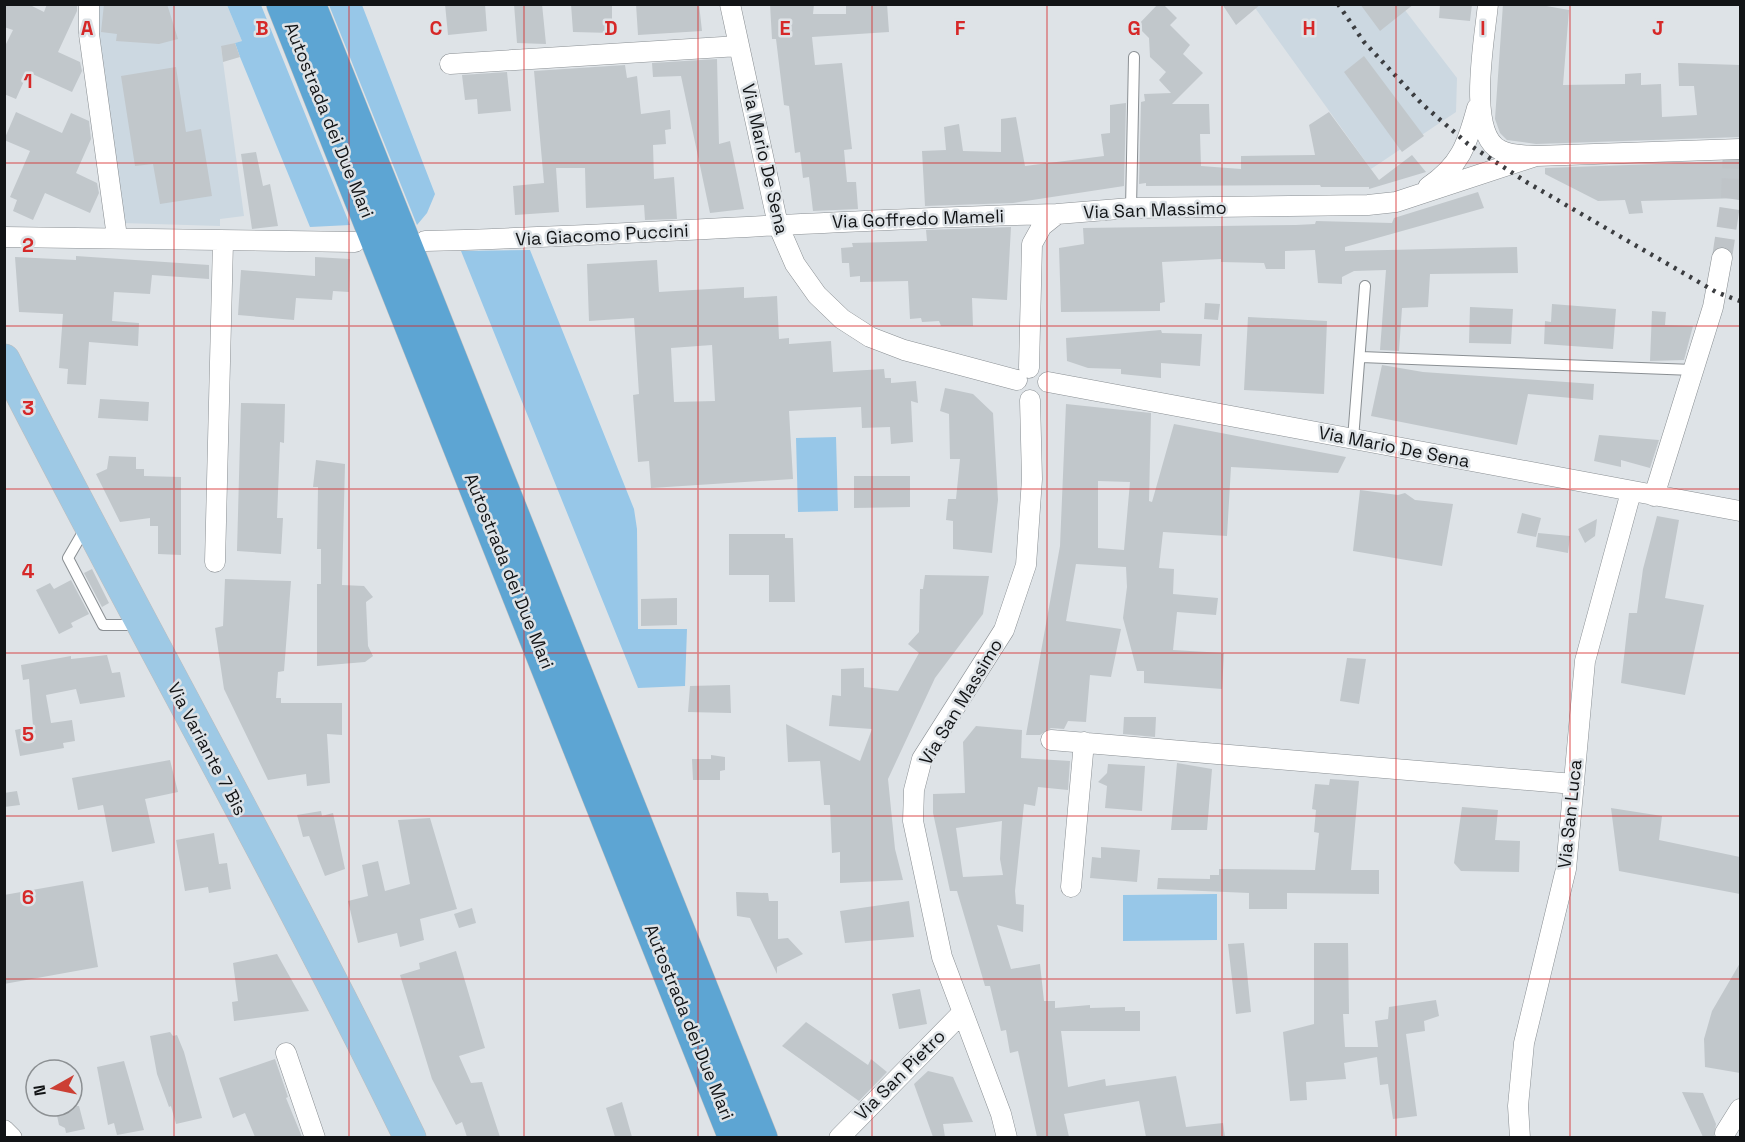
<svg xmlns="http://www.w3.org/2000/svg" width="1745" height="1142" viewBox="0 0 1745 1142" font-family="'Space Grotesk',sans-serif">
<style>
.built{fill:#ccd8e1}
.green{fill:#97c7e8}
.building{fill:#c1c7cb;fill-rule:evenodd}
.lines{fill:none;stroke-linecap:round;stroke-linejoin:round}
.street-tunnel{stroke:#bfc4c8;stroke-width:20;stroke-dasharray:20 10;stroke-linecap:butt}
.lane-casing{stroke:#8a8f93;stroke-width:12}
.street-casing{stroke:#8a8f93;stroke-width:21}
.primary-casing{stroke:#bdbdbe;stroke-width:33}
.highway-casing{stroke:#bdbdbe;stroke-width:34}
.lane{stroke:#fff;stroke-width:10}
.street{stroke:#fff;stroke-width:20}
.primary{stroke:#9ec9e5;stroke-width:32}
.highway{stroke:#5da5d3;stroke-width:33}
.rail{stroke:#3b3d40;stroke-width:4.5;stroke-dasharray:3 6;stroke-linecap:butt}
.grid{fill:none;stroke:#d62828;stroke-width:1.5;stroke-opacity:0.55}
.labels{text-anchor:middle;stroke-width:5;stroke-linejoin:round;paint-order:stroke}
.street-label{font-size:18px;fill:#121416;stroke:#dee3e7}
.grid-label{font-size:20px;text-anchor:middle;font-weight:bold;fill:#d62828;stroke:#dee3e7;stroke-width:5;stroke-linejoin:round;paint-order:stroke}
</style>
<rect width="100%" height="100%" fill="#dee3e7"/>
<path class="built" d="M99,5H227L242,41L221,47L244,216L220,219V226L122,223L97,37Z
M1253,5H1401L1457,78L1456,112L1371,169Z"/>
<path class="green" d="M227,5H261L350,225L310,227L240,57L235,43L242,41Z
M329,5H362L435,194L427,213L417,225Z
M530,250L634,509L637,529L638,629H687L685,686L638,688L461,251Z
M836,437L838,511L798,512L796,438Z
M1217,894V940L1123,941V895Z"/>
<path class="building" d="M4,4H28L44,12L47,4H77V11L58,52L80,62L82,71L72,92L28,72L16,99L4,94V48L13,30L4,27Z
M104,4H167L178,39L159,44L116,41L117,34L101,32Z
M445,4H485L487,31L448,35Z
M514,4H542L546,44L517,43Z
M571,4H612V33L573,32Z
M636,4H699L702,31L638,35Z
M770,4H814L813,14H846V4H887L889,32L812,37L815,65L842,63L852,149L844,150L847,182H856L858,209L813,211L809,177L803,178L800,152L795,153L789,106L784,105L776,39H772Z
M1158,4H1163L1177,18L1170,25L1190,45L1183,54L1203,73L1172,104H1209L1210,134H1200L1201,166L1241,169V156L1315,155L1309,125L1329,112L1379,180L1412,155L1426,172L1369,189V187H1321L1320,185L1146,186V183L1139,184L1141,102L1145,101L1144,94L1171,93L1159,80L1166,72L1150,57L1149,38L1137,26Z
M1222,4H1261L1236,25Z
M1360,4H1414L1380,31Z
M1440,4H1472L1470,21L1439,18Z
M1503,4H1535L1569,10L1563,85L1625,84V74L1641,73V85L1661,84L1662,117L1697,115L1694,86H1679L1678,63L1740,65V137L1536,144L1507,140L1500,133L1495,119Z
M235,43L240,57L223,62L221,46Z
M1364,56L1424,136L1402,152L1344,72Z
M717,59L719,144L730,141L744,209L710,213L681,76L653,77L652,63Z
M625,65L627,78L637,76L641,114L670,110L671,129L665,130L666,144L653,145L654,179L674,177L677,219L645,220L644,205L586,208L585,168H556L559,212L515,215L513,186L544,183L534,71Z
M176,67L186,132L201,129L212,196L160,204L153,164L135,166L121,76Z
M507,72L511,111L478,114L477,99L465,100L462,75Z
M1126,103L1124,186L1013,203L925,206L922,151L946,150L944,127L959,124L963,151L1001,152V119L1016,117L1025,166L1104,156L1101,134L1110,133V105Z
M16,112L62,133L71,113L89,121L91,139L76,173L97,183L99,193L90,213L45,193L33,220L13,211L17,200L10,197L30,151L4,140Z
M256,152L263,186L270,184L278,226L252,229L241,154Z
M1740,161V198L1641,201L1643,213L1629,214L1625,200L1598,201L1545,174V168Z
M1478,192L1484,208L1345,247V251L1517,247L1518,273L1430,274L1428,307L1402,308L1399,351L1380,350L1386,270L1354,271L1342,277V284L1318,283L1315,250L1285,251V269H1266L1264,263L1221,262V259L1162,262L1165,302L1160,303V311L1061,312L1059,248L1084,244L1083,228L1296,225L1315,224L1316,221L1392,223L1394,218Z
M1011,227L1007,300L972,298L973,326H941L939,321L922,322L921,318L910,319L908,281L860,282V276L850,277L849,263H842L841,248L853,247L852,243L927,241L926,230Z
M76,256L209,265V279L152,275L150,294L114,292L112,321L139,323L138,346L89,342L86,385L67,384L68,369L59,368L63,314L19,312L15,257L76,260Z
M315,257L350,259L349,292L333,291L332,300L296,298L294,320L238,315L241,270L315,276Z
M657,260L659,292L744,287V298L777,296L779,339L789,338V344L831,341L833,372L884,369L885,378H891V383L916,381L918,403L911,401L913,442L891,444L890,427L862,428L861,407L789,411L793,479L651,488L649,461L638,462L633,395L639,394L634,318L589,321L587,264ZM712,345L715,401L674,402L671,348Z
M1205,303L1220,304L1218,320L1204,319Z
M1552,304L1616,309L1613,349L1544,344L1545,321L1551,322Z
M1470,307L1513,309L1511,344L1469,343Z
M1652,311L1666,312L1665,325L1693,326L1684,360L1650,361Z
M1248,317L1327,321L1324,394L1244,390Z
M1161,330L1162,333L1202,334L1200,366L1161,363V378L1121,374V369L1088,368L1067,361L1066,338Z
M1382,365L1423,372L1594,384L1593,400L1528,394L1517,445L1371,416Z
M945,388L973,394L993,413L998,500L992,553L953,549V521L946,520L948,499H956L960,459H950L949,414L940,411Z
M100,399L149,402L148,421L98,418Z
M241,403L285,404L284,443L280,442L277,518H283L281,554L237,551Z
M1066,404L1151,413L1149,501L1152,502L1174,424L1346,457L1338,473L1231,467L1227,536L1163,532L1159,568L1174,569L1173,594L1218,598L1216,615L1177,612L1173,650L1224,653L1222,689L1144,683V671H1137L1123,618L1127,587L1126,567L1076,564L1066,621L1121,629L1111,677L1090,675L1086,722L1068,721L1064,729L1051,728L1040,735H1026L1060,546ZM1098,481L1130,482L1124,550L1098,548Z
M1599,435L1659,440L1650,468L1621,460V467L1594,461Z
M109,456L136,457V469H144V476L181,477V555L158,554V526H150V518L120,522L96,474L107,469Z
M316,460L345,464L342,585L364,586L373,597L366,602L368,646L373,656L365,662L317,666V584H321V549H317L318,487H313Z
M854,476H910V507L854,508Z
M1360,490L1398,495L1405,493L1415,500L1453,504L1442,566L1353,551Z
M1522,513L1541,518L1536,537L1517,533Z
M1657,516L1679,520L1665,598L1704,605L1685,695L1621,683L1629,613H1637L1643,569Z
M1597,519L1595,536L1585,543L1578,529Z
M1538,533L1570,536L1568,553L1536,547Z
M729,534H785V538H793L795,602H769V575H729Z
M92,569L109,603L102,607L84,573Z
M925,575L989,576L983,614L935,678L888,779L895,849L903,880L840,883V852L832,853L830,805H824L820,761L788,762L786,724L860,761L872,729L829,726L832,695L841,696V669L864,668V687L898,691L919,653L908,644L919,632L920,589H923Z
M225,579L291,581L284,671L278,672L276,698H281V703H342V735L327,734L330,783L307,786L306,774L268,780L224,689L215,628L223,626Z
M71,580L89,614L71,623L73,627L59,634L36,590L50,583L54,589Z
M677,598V625L641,626V599Z
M107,655L112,673L120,672L125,697L80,704L76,689L46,695L51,723L72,720L75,741L63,743L64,748L20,756L15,730L33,726L29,679L23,680L21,665L71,656V659Z
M1347,658L1366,659L1359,704L1340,701Z
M730,685L731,713L688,712L690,686Z
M1124,717H1156L1155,737L1123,734Z
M976,726L1022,730L1021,758L1070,761L1068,790L1038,787L1035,806L1024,804L1015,891L1016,904L1024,905L1023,932L997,925L1011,969L1040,964L1044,1001H1055V1008L1090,1005V1008L1125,1007V1011H1140V1031H1061L1068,1087L1105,1079L1106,1086L1176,1076L1186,1127L1223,1123L1225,1137H1146L1139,1101L1064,1114L1069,1137H1037L1018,1051L1010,1053L1006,1030L1001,1031L990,986H985L957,891H950L933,813V794L965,793L963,742ZM1002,821L1000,859L1003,875L963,877L956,828Z
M711,755L725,757V770L720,771V780H693L692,759H711Z
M170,760L178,792L145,799L155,843L112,852L103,805L78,810L72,778Z
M1177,763L1212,769L1207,830H1171Z
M1108,764L1145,766L1142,811L1105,808L1107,786L1098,782L1107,773Z
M1330,779L1359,781L1351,870H1379V894L1287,893V909H1249V893L1157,889L1158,878L1210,879V875H1219V869L1315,870L1319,833L1314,832L1316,810L1312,809L1315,784L1329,785Z
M17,791L20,805L4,807V793Z
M1462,807L1498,810L1495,840L1520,841L1519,872L1461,871L1454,863Z
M1611,808L1662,816L1659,840L1740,857V894L1619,871Z
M321,811L322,816L333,813L345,869L325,876L309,836L303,837L297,815Z
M430,818L457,909L420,919L424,940L400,947L397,933L358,943L348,901L368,896L362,865L378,861L385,891L410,884L398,820Z
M214,833L219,864L227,863L231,889L209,893L208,887L185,891L176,840Z
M1101,847L1140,850L1137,882L1090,878L1092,857L1101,858Z
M83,881L98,967L4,984V895Z
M736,892L768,893L769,901H778V939L788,938L803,954L777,967V974L750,918L737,916Z
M909,901L914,937L845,943L840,911Z
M472,908L476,923L459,928L454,914Z
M1244,943L1251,1012L1236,1014L1228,944Z
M1314,943H1348L1349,1014H1343L1345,1047H1378L1375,1021L1388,1019L1389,1007L1436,1000L1439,1016L1424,1021L1425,1031L1406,1034L1417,1116L1393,1119L1388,1084L1380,1085L1377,1057L1344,1063L1346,1079L1306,1082L1307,1100L1290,1101L1283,1032L1314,1024Z
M456,951L485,1048L459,1056L471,1083L482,1082L500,1137H467L462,1122L456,1125L432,1079L400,975L420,969L419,963Z
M277,954L309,1011L234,1021L232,1002L238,1001L233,963Z
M1740,963V1073L1705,1067L1704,1039L1712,1011Z
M920,989L927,1024L899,1029L892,994Z
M806,1022L868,1065L871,1059L887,1072L859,1101L782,1046Z
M170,1032L173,1036L177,1035L184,1052L202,1118L176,1124L171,1106L169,1107L157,1074L150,1036Z
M275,1059L288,1097L286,1098L302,1137H255L245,1113L233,1118L219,1078Z
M124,1061L144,1130L117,1135L114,1123L108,1125L97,1067Z
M928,1071L953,1077L973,1122L943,1124L945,1137H933L914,1084Z
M1682,1092L1703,1093L1716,1124L1714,1137H1703Z
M622,1102L632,1137H615L606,1108Z
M55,1106H79L85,1129L66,1133L65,1128L59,1125Z"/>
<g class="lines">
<path class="street-tunnel" d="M1722,258L1731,198L1733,149"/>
<defs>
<path id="lane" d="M1131,208L1134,57
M1361,357L1693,370
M1353,439L1365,286
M86,527L68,558L103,625H138"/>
<path id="street" d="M89,4V34L117,237
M730,4L778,225L795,264L817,295L842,319L870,337L904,350L1017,380
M1488,4C1485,37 1466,133 1500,150C1511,156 1524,155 1536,156L1740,149
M450,64L739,46
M1428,187C1460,166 1467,145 1477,108
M4,237L355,242
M425,241C636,236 846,218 1057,214
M1029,368L1032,244L1042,226L1057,214L1131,208L1368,205L1396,202L1536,156
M1048,382L1740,511
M1654,496L1713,307L1722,258
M215,562L223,242
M1051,740L1574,784
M1071,887L1084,742
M286,1053L315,1138
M4,1130L12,1138
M1725,1133L1740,1109
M839,1138L962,1013
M1007,1138L1001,1114L942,957L913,821L914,790L922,759L1004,630L1026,565L1032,479L1030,400
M1520,1138L1518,1106L1524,1043L1566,869L1585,661L1631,492"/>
<path id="primary" d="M4,360C137,621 282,875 410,1138"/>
<path id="highway" d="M283,4L735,1138
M309,4L761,1138"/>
</defs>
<use href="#lane" class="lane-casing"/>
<use href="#street" class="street-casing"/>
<use href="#primary" class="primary-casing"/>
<use href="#highway" class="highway-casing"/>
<use href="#lane" class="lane"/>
<use href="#street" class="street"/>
<use href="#primary" class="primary"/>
<use href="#highway" class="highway"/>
<path class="rail" d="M1338,4L1364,42L1422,104L1468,144L1528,183L1716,292L1740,301"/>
</g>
<path class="grid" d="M174,4V1138M349,4V1138M524,4V1138M698,4V1138M872,4V1138M1047,4V1138M1222,4V1138M1396,4V1138M1570,4V1138M4,163H1740M4,326H1740M4,489H1740M4,653H1740M4,816H1740M4,979H1740"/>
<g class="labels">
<g class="street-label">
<text transform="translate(329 120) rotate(68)" y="6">Autostrada dei Due Mari</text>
<text transform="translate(765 159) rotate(77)" y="6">Via Mario De Sena</text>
<text transform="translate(1155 210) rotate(-2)" y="6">Via San Massimo</text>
<text transform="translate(918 219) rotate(-2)" y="6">Via Goffredo Mameli</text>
<text transform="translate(602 235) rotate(-3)" y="6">Via Giacomo Puccini</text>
<text transform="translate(1394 447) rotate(11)" y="6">Via Mario De Sena</text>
<text transform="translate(509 571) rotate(68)" y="6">Autostrada dei Due Mari</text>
<text transform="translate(961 702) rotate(-59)" y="6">Via San Massimo</text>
<text transform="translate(207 749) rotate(62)" y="6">Via Variante 7 Bis</text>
<text transform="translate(1570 814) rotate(-84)" y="6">Via San Luca</text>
<text transform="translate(689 1022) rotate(68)" y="6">Autostrada dei Due Mari</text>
<text transform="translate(900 1075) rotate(-45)" y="6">Via San Pietro</text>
</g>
</g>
<g class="grid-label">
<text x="87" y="35">A</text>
<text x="262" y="35">B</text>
<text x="436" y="35">C</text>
<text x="611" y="35">D</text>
<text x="785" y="35">E</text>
<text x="960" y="35">F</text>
<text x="1134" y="35">G</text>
<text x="1309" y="35">H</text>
<text x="1483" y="35">I</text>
<text x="1658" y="35">J</text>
<text x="28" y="88">1</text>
<text x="28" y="252">2</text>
<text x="28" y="415">3</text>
<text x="28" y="578">4</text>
<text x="28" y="741">5</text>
<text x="28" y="904">6</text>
</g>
<rect width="1745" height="1142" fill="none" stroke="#121416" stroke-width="12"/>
<g transform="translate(54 1088) rotate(261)"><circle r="28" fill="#dee3e7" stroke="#8c9093" stroke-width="1.5"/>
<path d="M0-4.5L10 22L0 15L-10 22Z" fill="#cc3f34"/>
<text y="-9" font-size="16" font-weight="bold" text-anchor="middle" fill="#121416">N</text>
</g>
</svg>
